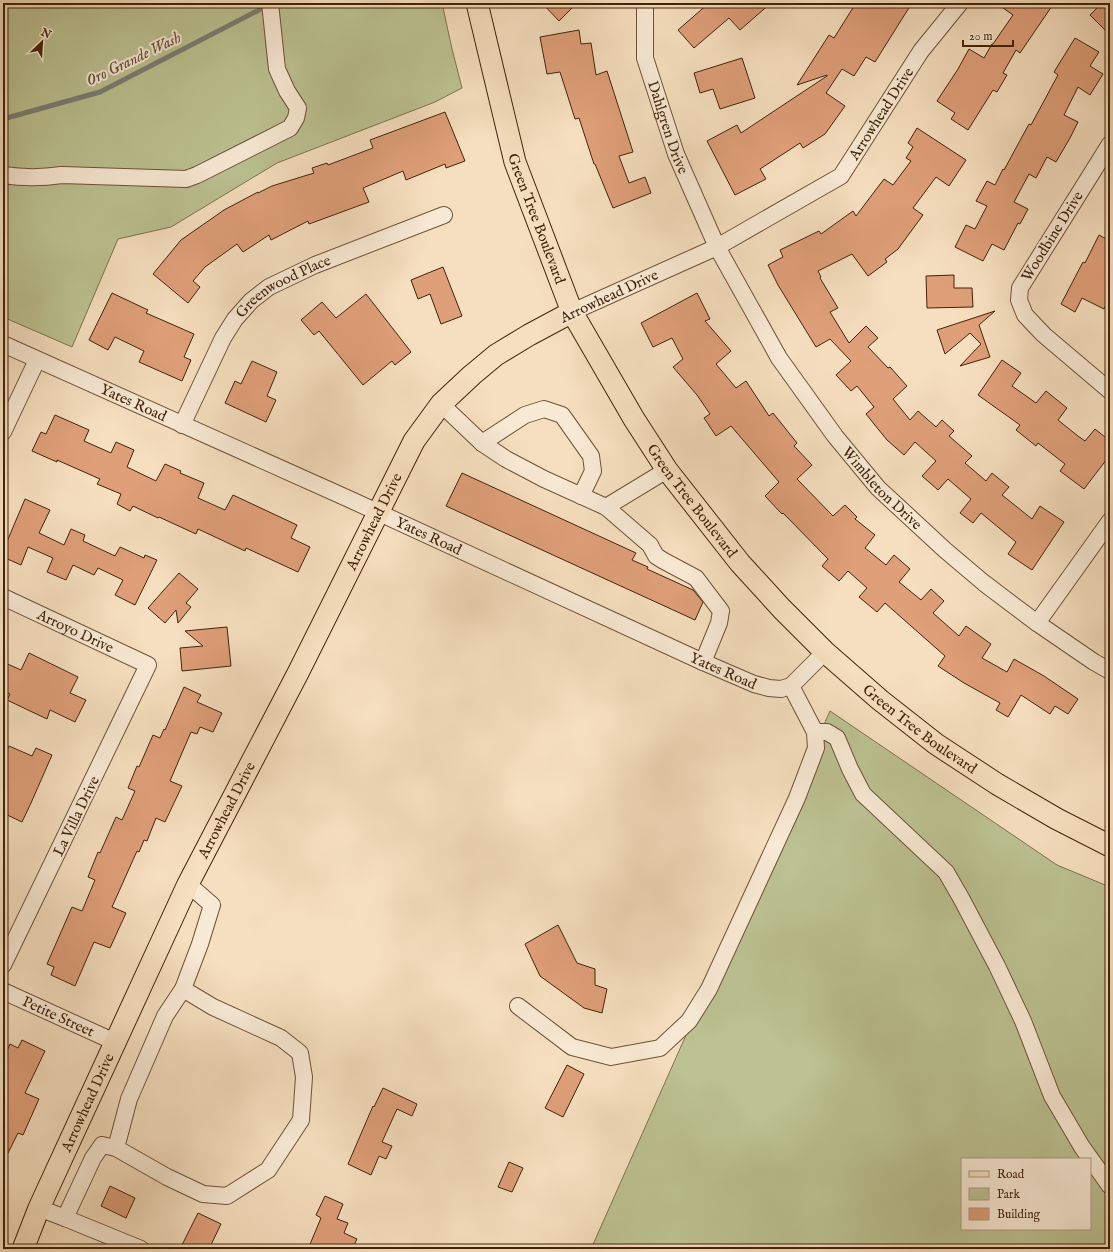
<svg xmlns="http://www.w3.org/2000/svg" width="1113" height="1252" viewBox="0 0 1113 1252" font-family="'IM FELL English',serif">
<style>
.green{fill:#bcc292;stroke:#7f724e;fill-rule:evenodd}
.lines{fill:none;stroke-linecap:round;stroke-linejoin:round}
.stream{stroke:#7a7e74;stroke-width:5}
.building{fill:#df9f79;stroke:#42230a}
.minor-casing{stroke:#6f5237;stroke-width:18}
.major-casing{stroke:#42230a;stroke-width:23}
.minor{stroke:#f9ead5;stroke-width:16}
.major{stroke:#f6dfbf;stroke-width:21}
.labels{text-anchor:middle;stroke-width:4;stroke-linejoin:round;paint-order:stroke}
.street-label{font-size:15px;fill:#42230a;stroke:#f9ead5}
.water-label{font-size:16px;font-style:italic;fill:#5e513f;stroke:#f9ead5}
</style>
<rect width="100%" height="100%" fill="#f6dfbf"/>
<filter id="stains"><feTurbulence type="fractalNoise" baseFrequency=".005" numOctaves="4"/><feColorMatrix values="0 0 0 0 .2 0 0 0 0 .09 0 0 0 0 .02 0 0 0 .5 -.17"/></filter>
<radialGradient id="worn" r=".72"><stop offset=".6" stop-color="#630" stop-opacity="0"/><stop offset="1" stop-color="#630" stop-opacity=".3"/></radialGradient>
<path class="green" d="M3,3H442L452,49L462,88L435,102L277,163L171,227L118,239L72,347L3,317Z
M830,711L1057,865L1110,887V1249H591ZM962,1159H1090V1229H962Z"/>
<g class="lines">
<path class="stream" d="M3,119L100,92L259,10L266,4"/>
</g>
<path class="building" d="M542,3H577L559,21Z
M709,3H771L740,30L729,18L694,48L678,30Z
M856,3H912L875,62L866,57L854,76L842,69L826,93L845,106L825,134L803,148L800,143L760,169L766,179L735,195L707,141L737,125L741,133L827,76V75L797,85L829,35L834,38Z
M996,3H1054L1020,53L1016,50L1003,73L1007,75L997,92L993,90L968,130L951,119L955,113L937,101L958,69L969,49L984,58L992,44H993L1013,15Z
M1102,3H1110V35L1090,15Z
M579,30L581,44L591,43L596,75L607,71L633,152L619,156L629,183L645,177L651,193L613,208L595,164H594L579,118L575,119L560,72L547,74L540,37Z
M1075,38L1099,52L1090,66L1103,74L1090,95L1078,87L1064,115L1078,122L1070,138L1056,162L1047,157L1036,178L1029,174L1014,202L1028,209L1020,224L1018,223L1004,250L992,244L983,261L955,247L966,225L975,229L987,206L976,201L987,181L995,185L1003,169L1004,170L1029,124L1031,125L1058,75L1054,72Z
M742,58L755,98L720,109L713,89L700,93L694,73Z
M445,112L465,161L446,168L445,164L406,180L403,171L363,188L369,202L309,224L308,221L271,240L269,235L243,252L237,244L205,267L193,281L200,287L188,303L153,274L181,240L224,210L258,192V193L272,186L314,173L312,168L327,163L328,165L373,148L370,140Z
M917,128L966,160L949,186L936,177L913,208L923,215L898,249L885,259L887,262L868,276L852,254L818,271L821,277L820,278L838,308L830,312L849,343L866,326L878,338L868,347L888,368L890,367L907,386L893,399L910,420L918,411L936,427L942,420L954,431L949,436L972,456L965,463L986,481L992,473L1009,487L1002,495L1032,519L1040,506L1064,522L1032,570L1008,554L1016,542L981,513L973,523L960,513L971,499L948,479L938,490L922,476L936,461L915,442L904,455L887,440L866,414L874,407L857,386L851,391L836,375L851,361L830,339L816,347L778,285L768,265L783,257L780,250L819,231L821,234L853,211L856,216L884,179L893,185L911,161L906,158L913,147L908,143Z
M1099,235L1110,241V296L1104,309L1082,298L1075,312L1061,304L1083,262L1085,263Z
M443,267L462,316L441,324L430,294L418,299L411,280Z
M954,275V288H972L973,307L927,308L926,276Z
M112,293L148,310L146,313L194,334L184,357L191,360L182,381L139,362L144,351L115,337L108,350L89,340Z
M697,293L710,319L705,321L731,351L716,364L736,388L746,381L769,416L773,413L797,443L794,446L812,465L797,479L833,516L845,505L857,517L855,519L875,535L865,548L886,565L894,555L910,569L899,582L921,600L931,589L944,601L933,613L959,636L966,626L991,644L982,658L1007,672L1014,659L1044,676L1078,699L1068,714L1055,706L1050,714L1021,695L1008,717L996,710L1000,703L964,683L938,666L945,656L885,603L877,612L859,597L867,588L848,571L839,581L822,566L828,559L783,513L782,514L765,496L779,482L731,426L716,436L704,418L710,414L697,395L673,367L683,359L672,338L653,347L641,323Z
M366,294L411,352L395,365L392,361L363,385L319,331L314,335L301,320L322,302L336,318Z
M995,311L979,325L990,357L960,366L981,344L970,333L945,354L937,330Z
M1002,360L1021,373L1012,386L1036,403L1046,391L1067,408L1058,420L1078,436L1085,441L1095,429L1110,441V455L1084,489L1060,471L1065,464L1038,443L1036,446L1016,430L1020,425L978,395Z
M252,361L277,372L267,396L276,400L266,422L225,403L235,381L241,384Z
M55,415L89,430L84,441L111,453L116,442L134,450L127,467L156,481L165,464L181,471L180,473L204,483L198,498L225,510L233,495L297,525L291,538L310,547L298,572L246,548L245,551L198,529L196,534L159,517L158,518L133,506L130,511L117,504L121,494L97,484L100,479L57,460V462L32,451L41,432L46,434Z
M462,473L636,553L632,560L648,567L647,569L693,590L703,602L695,620L446,506Z
M25,499L50,510L39,533L64,545L71,529L85,535L83,541L115,556L120,547L144,558L145,555L157,560L135,605L115,595L123,580L98,568L94,575L73,565L66,580L47,572L53,558L28,547L21,565L3,557V551Z
M179,573L198,589L186,603L191,607L178,623L176,610L165,623L148,608Z
M227,627L231,666L182,671L180,648L203,646L185,631Z
M29,653L78,677L70,693L86,700L75,722L50,710L47,719L7,700L10,694L3,691V662L21,670Z
M184,687L201,695L197,702L222,713L213,732L200,727L197,734L191,732L170,781L182,786L165,822L156,818L147,841L144,840L139,852L137,851L112,907L126,913L110,948L94,942L75,986L51,975L54,967L47,964L72,907L82,911L95,880L88,877L98,852L100,853L116,817L122,820L135,791L128,788L137,766L139,767L153,735L160,738L164,729L165,730Z
M9,746L32,756L36,748L52,755L31,803L22,822L3,813V759Z
M558,925L577,963L595,969V985L607,989L602,1013L584,1008L540,976L525,944Z
M22,1040L45,1051L25,1093L39,1099L23,1135L18,1133L3,1163V1059L10,1044L18,1048Z
M567,1065L584,1074L563,1117L545,1108Z
M383,1088L417,1104L412,1116L397,1109L382,1142L392,1146L386,1159L379,1156L371,1175L348,1164L373,1106L374,1107Z
M509,1162L523,1168L512,1192L498,1187Z
M110,1186L135,1198L126,1218L101,1206Z
M325,1196L343,1204L337,1219L348,1223L344,1233L357,1239L352,1249H308L321,1218L316,1215Z
M198,1213L221,1224L209,1249H190L182,1245Z"/>
<g class="lines">
<defs>
<g id="minor">
<path id="s1" d="M645,3V58L676,154L717,247L779,358L835,436L878,488L945,550L984,583L1037,623L1094,662L1110,671"/>
<path d="M1110,144L1020,288L1019,300L1025,315L1044,335L1110,391"/>
<path d="M3,175C23,178 42,178 62,175L186,179L197,175L290,128L296,118L298,108L287,91L277,69L270,3"/>
<path id="s2" d="M572,312L717,247L841,176L921,51L960,3"/>
<path id="s3" d="M3,344L349,499L703,662L754,684L769,688L781,689L791,686L825,652"/>
<path d="M441,404L482,443L506,459L544,479L606,507L650,545L656,556L664,561L696,578L721,611L719,623L703,662"/>
<path id="s4" d="M182,425L223,338L235,319L251,301L269,287L315,265L444,215"/>
<path d="M3,432L37,360"/>
<path d="M482,443L525,415L544,409L562,415L591,456L593,471L581,496"/>
<path d="M606,507L667,470"/>
<path id="s5" d="M3,597L148,665L3,965"/>
<path d="M1037,623L1110,521"/>
<path d="M815,732H827L837,738L850,769L863,794L946,872L961,898L997,966L1023,1021L1052,1096L1082,1147L1110,1186"/>
<path id="s6" d="M3,991L115,1042"/>
<path d="M518,1006L572,1047L611,1057L660,1048L689,1021L709,989L797,798L816,748L815,732L791,686"/>
<path d="M116,1148L129,1099L165,1016L183,989"/>
<path d="M39,1208L65,1218L93,1158L102,1145L116,1148L167,1177L203,1194L227,1196L268,1170L301,1120L304,1077L300,1053L281,1038L213,1007L183,989L200,944L212,905L188,884"/>
<path d="M65,1218L141,1249"/>
</g>
<g id="major">
<path id="s7" d="M477,3L515,162L572,312L634,419L667,470L740,563L782,609L825,652L880,700L936,744L997,784L1057,819L1110,846"/>
<path id="s8" d="M23,1249L39,1208L188,884L299,671L414,441L441,404L472,375L496,355L529,335L572,312"/>
</g>
</defs>
<use href="#minor" class="minor-casing"/>
<use href="#major" class="major-casing"/>
<use href="#minor" class="minor"/>
<use href="#major" class="major"/>
</g>
<g class="labels">
<g class="street-label">
<text dy="5" stroke="none"><textPath href="#s2" startOffset="376">Arrowhead Drive</textPath></text>
<text dy="5" stroke="none"><textPath href="#s1" startOffset="128">Dahlgren Drive</textPath></text>
<text dy="5" stroke="none"><textPath href="#s7" startOffset="224">Green Tree Boulevard</textPath></text>
<text transform="translate(1052 236) rotate(-58)" y="5">Woodbine Drive</text>
<text dy="5" stroke="none"><textPath href="#s4" startOffset="178">Greenwood Place</textPath></text>
<text transform="translate(609 296) rotate(-25)" y="5">Arrowhead Drive</text>
<text dy="5" stroke="none"><textPath href="#s3" startOffset="143">Yates Road</textPath></text>
<text dy="5" stroke="none"><textPath href="#s1" startOffset="551">Wimbleton Drive</textPath></text>
<text dy="5" stroke="none"><textPath href="#s7" startOffset="548">Green Tree Boulevard</textPath></text>
<text dy="5" stroke="none"><textPath href="#s8" startOffset="808">Arrowhead Drive</textPath></text>
<text dy="5" stroke="none"><textPath href="#s3" startOffset="467">Yates Road</textPath></text>
<text dy="5" stroke="none"><textPath href="#s5" startOffset="80">Arroyo Drive</textPath></text>
<text dy="5" stroke="none"><textPath href="#s3" startOffset="791">Yates Road</textPath></text>
<text dy="5" stroke="none"><textPath href="#s7" startOffset="872">Green Tree Boulevard</textPath></text>
<text dy="5" stroke="none"><textPath href="#s8" startOffset="484">Arrowhead Drive</textPath></text>
<text transform="translate(76 816) rotate(-64)" y="5">La Villa Drive</text>
<text dy="5" stroke="none"><textPath href="#s6" startOffset="61">Petite Street</textPath></text>
<text dy="5" stroke="none"><textPath href="#s8" startOffset="160">Arrowhead Drive</textPath></text>
</g>
<g class="water-label">
<text transform="translate(133 58) rotate(-26)" y="6">Oro Grande Wash</text>
</g>
</g>
<rect width="1113" height="1252" fill="none" stroke="#f6dfbf" stroke-width="16"/>
<rect x="4" y="4" width="1105" height="1244" fill="none" stroke="#42230a" stroke-width="2"/>
<rect x="8" y="8" width="1097" height="1236" fill="none" stroke="#42230a"/>
<rect x="961" y="1158" width="130" height="72" fill="#f9ead5" stroke="#b09a84"/>
<rect x="969" y="1171" width="20" height="6" fill="#f6dfbf" stroke="#b09a84"/>
<text x="997" y="1178" font-size="12" fill="#42230a">Road</text>
<rect x="969" y="1188" width="20" height="12" fill="#bcc292" stroke="#b09a84"/>
<text x="997" y="1198" font-size="12" fill="#42230a">Park</text>
<rect x="969" y="1208" width="20" height="12" fill="#df9f79" stroke="#b09a84"/>
<text x="997" y="1218" font-size="12" fill="#42230a">Building</text>
<g transform="translate(42 42) rotate(25)" stroke="#f9ead5" stroke-width="3" paint-order="stroke">
<path d="M0-3L7 15L0 10L-7 15Z" fill="#42230a"/>
<text y="-6" font-size="11" font-weight="bold" text-anchor="middle" fill="#42230a">N</text>
</g>
<path d="M963 40v6h50v-6" fill="none" stroke="#42230a" stroke-width="2"/>
<text x="969" y="40" font-size="12" fill="#42230a" stroke="#f9ead5" stroke-width="3" paint-order="stroke">20 m</text>
<rect width="100%" height="100%" filter="url(#stains)"/>
<rect width="100%" height="100%" fill="url(#worn)"/>
</svg>
